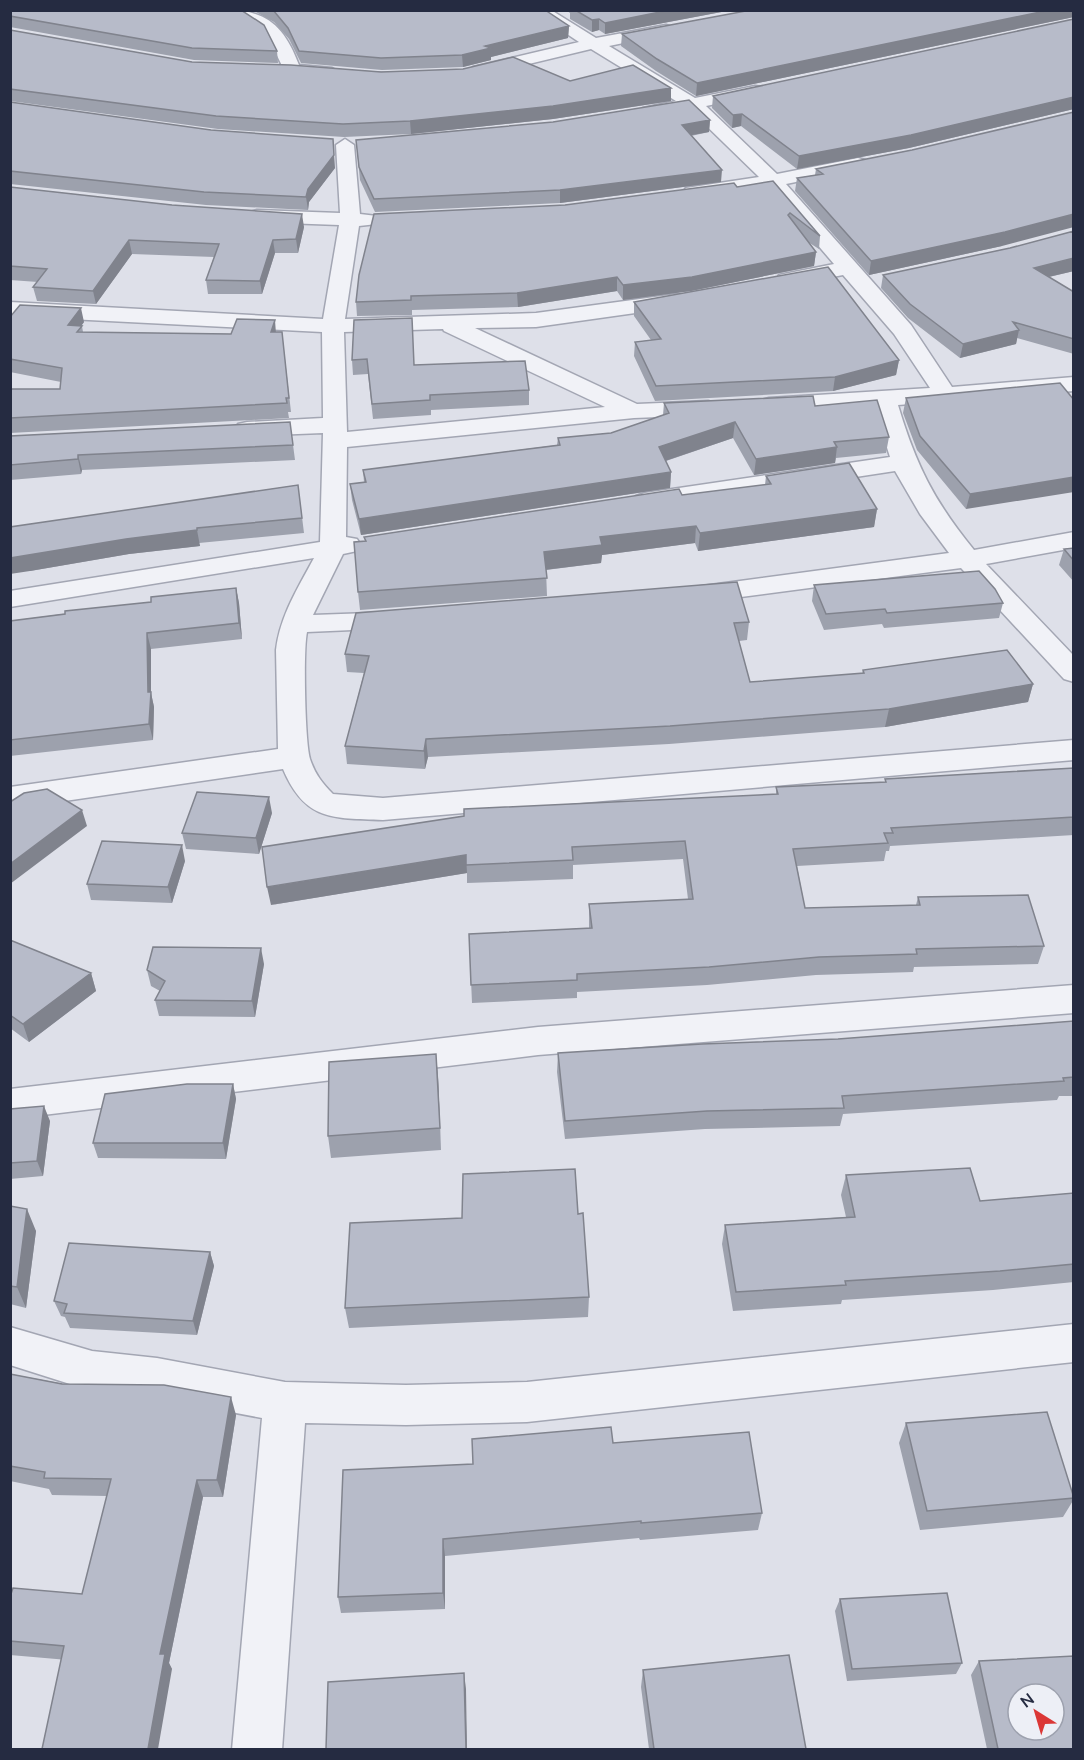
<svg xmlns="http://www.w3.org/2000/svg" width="1084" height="1760" viewBox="0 0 1084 1760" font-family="Mulish,sans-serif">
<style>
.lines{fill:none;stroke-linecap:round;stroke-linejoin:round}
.street-casing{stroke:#a3a6b3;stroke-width:3}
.street{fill:#f1f2f7;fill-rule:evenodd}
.wall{fill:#9da1ad}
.shaded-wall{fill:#80838d}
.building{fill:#b7bbc9;stroke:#80838d;stroke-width:1.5;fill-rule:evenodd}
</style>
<rect width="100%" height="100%" fill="#dee0e9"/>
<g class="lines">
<defs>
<path id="street" d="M227,10C268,10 285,28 299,65L332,68L341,73L332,78L286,74L267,35Z
M531,10H551L596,38L666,25L672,27L674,30L672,33L609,46L695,98L755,86L761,87L764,91L761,95L706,106L777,174L858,158L865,160L867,164L865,168L786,184L911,325L952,387L1074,377V391L898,405C916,465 934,501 974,550L1074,532V548L986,564L1074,656V682L1064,679L961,568L695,603L685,601L681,595L685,589L695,587L949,553L920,514L895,471L645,509L636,506L632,501L636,496L645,493L890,457L874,407L769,412L761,410L757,405L761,400L769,398L930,388L894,334L843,275L787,286L779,285L776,280L779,275L834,264L768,187L693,198L686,196L683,192L686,188L759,177L689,109L649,117L643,116L640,112L643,108L676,101L591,49L479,76L473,75L470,71L473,67L579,42Z
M345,139L354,145L360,214L377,216L380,220L377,224L359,226L345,319L536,313L677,294L685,296L688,301L685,306L536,327L475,328L637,404L708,401L716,403L720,408L716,413L708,415L634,418L347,447L346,537L357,539L361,545L357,551L343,554L313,615L398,612L408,614L412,620L408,626L398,628L307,632C303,651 305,742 310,759C315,774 322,783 333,794L383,798L1074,740V760L383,820C332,818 305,821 283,769L10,809V787L278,749L276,650C280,616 298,588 314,558L10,607V591L320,542L323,433L247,436L238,434L235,429L238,424L247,422L323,418L322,332L10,316V302L323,319L339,225L257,222L250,220L247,216L250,212L257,210L340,213L336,145ZM443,329L444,331L605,407L347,432L344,332Z
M1074,985V1013L538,1055L10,1119V1089L538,1027Z
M1074,1324V1362L527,1422L406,1425L305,1423L282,1750H232L262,1418L157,1398L92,1391L10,1365V1327L92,1351L157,1358L285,1382L406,1385L527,1382Z"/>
</defs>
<use href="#street" class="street-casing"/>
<use href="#street" class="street"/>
</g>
<path class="wall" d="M10,10L277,51L278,63L194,60L10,27Z
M249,10H545L569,26L568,38L491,57V60L463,67L382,70L301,63L289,39L274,22L254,11Z
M566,10H732L605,34L599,30L592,32L570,19V13Z
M1074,10V17L696,96L656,71L621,46L622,34Z
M1074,19V109L909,148L797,169L741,126L732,128L712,108L713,96Z
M10,30L192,62L570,81L671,88V101L553,119L411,134L344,137L218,129L10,101Z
M10,102L335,168L309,202L308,210L206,205L10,184Z
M710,120L709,132L691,136L721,182L560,203L375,212L360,180L356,140Z
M912,150L1002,246L869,275L795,191L797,178L815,175L816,169Z
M773,181L820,236L819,249L808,242L816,252L814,266L691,291L623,300L617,291L518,307L412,310V315L357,316L356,302L565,205L737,187Z
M10,187L304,227L298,253H275L262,294H208L206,280L214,257L132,254L96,304L37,301L33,287L38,282L10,280Z
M1074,231V271L1049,277L1074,292V354L1017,338L1016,344L960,358L908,318L881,288L883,275L1010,248Z
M634,302L899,360L896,375L833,391L655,401L634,356L635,342L651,340L634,316Z
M10,317L84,322L81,326H82L83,332L231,334L282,332L291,412H288L289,418L10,433V389H60L61,382L10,372Z
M354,320L415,365L529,390V405L431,410V415L373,419L368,374L353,375L352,360Z
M906,398L1074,400L966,509L917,450L903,413Z
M664,403L815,406L889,437L886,453L836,458L835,463L754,475L733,438L666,461L671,472L670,488L361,535L352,500L350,484L364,482L363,470L557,445L558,438L611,433L663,415Z
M290,422L295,460L82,470L81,474L10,480V436Z
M766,476L877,509L874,527L698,551L695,543L602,555L601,563L546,570L547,596L360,610L358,592L365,541L364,537L765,485Z
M298,485L304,533L199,543L200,546L129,554L30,571L39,523Z
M1074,548V582L1059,565L1064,549Z
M814,585L1003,603L999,618L884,628L882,624L824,630L812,601Z
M236,588L239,603L242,639L151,649V693L154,707L153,740L10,756V621L151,602Z
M749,622L747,640L739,641L750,682L862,674L863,670L1033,684L1028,702L885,727L669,744L428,757L425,769L347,764L345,746L364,673L347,672L345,654Z
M1074,768V835L890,846L889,851H886L884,861L797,866L805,908L916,905L918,897L1044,946L1038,964L914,967L913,972L816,975L707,985L577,992V998L472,1003L469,934L589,928V904L688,899L683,859L573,865V879L467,883V873L271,905L776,794V787L885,782V779Z
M272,813L259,854L186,849L182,833Z
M185,861L172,903L91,900L87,884Z
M10,940L91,973L96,991L29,1042L10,1028Z
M264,964L255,1017L159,1016L155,1000L160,991L151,986L147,970Z
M1074,1021V1096H1059L1057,1100L843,1114L840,1126L705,1129L565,1139L557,1072L558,1053L838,1039Z
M438,1076L441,1150L331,1158L328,1136Z
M233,1084L236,1099L226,1159L98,1158L93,1143Z
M10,1109L50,1121L43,1176L10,1179Z
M846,1175L980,1201L1074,1193V1282L993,1290L842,1300L841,1304L733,1311L722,1244L725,1225L846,1217L841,1195Z
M10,1206L36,1231L26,1308L10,1304Z
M578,1214L589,1297L588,1317L349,1328L345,1308Z
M210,1252L214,1266L197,1335L70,1328L65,1317L61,1316L54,1301Z
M10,1374L236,1415L223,1497H203L169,1663L172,1669L10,1655V1641L82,1594L107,1496L52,1495L49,1489L10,1481Z
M906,1423L1074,1497V1499L1063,1517L920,1530L899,1443Z
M613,1443L762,1513L758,1530L640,1540L639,1538L445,1556V1609L341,1613L338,1597L473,1464Z
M840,1599L962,1663L956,1674L847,1681L835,1611Z
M979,1661L1074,1749H987L971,1675Z
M643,1670L806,1749H649L641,1687Z"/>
<path class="shaded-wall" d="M670,10H732L605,34V23Z
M1050,10H1074V17L696,96L697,83Z
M599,19V30L592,32V20Z
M569,26L568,38L491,57V60L463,67L462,55L485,46Z
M671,88V101L553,119L411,134L410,121Z
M1074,97V109L909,148L797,169L799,156Z
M742,114L741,126L732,128L733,115Z
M710,120L709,132L681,137L682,125Z
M333,139L335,168L309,202L308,210L306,197L308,189Z
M722,170L721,182L560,203V190Z
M302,214L304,227L298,253L296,239Z
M1074,214V227L1002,246L869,275L871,261Z
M129,240L132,254L96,304L93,291Z
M273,240L275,253L262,294L260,281Z
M816,252L814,266L691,291L623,300V285Z
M1074,258V271L1031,281L1034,268Z
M617,277V291L518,307L517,293Z
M81,308L84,322L72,339L68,325Z
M275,320L276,334L271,332Z
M1019,330L1016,344L960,358L963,344Z
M899,360L896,375L833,391L835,377Z
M735,422L733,438L659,463V447Z
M837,447L835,463L754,475L756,459Z
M78,455L82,470L81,474L78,459Z
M671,472L670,488L361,535L359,519Z
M1074,477V492L966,509L970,494Z
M877,509L874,527L698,551L700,533Z
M696,526L695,543L602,555L601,563L544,570V552L600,537Z
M197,530L200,546L129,554L30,571L10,574V558L126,539Z
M236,588L239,603L242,639L239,623Z
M147,633L151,649V693L154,707L153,740L149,724Z
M1033,684L1028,702L885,727L889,709Z
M426,739L428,757L425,769L424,751Z
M269,797L272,813L259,854L256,838Z
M82,810L87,826L10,884V864Z
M182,845L185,861L172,903L168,887Z
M466,855L467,873L271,905L267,887Z
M261,948L264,964L255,1017L252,1001Z
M91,973L96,991L29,1042L23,1024Z
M436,1054L438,1076L441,1150L440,1128Z
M233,1084L236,1099L226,1159L223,1143Z
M44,1106L50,1121L43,1176L37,1161Z
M27,1209L36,1231L26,1308L17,1287Z
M210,1252L214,1266L197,1335L193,1321Z
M231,1397L236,1415L223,1497L217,1480Z
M197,1480L203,1497L169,1663L172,1669L158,1749H148L160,1654Z
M443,1539L445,1556V1609L443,1593Z
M464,1673L466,1689L467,1749H466Z"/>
<path class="building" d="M10,10H241L264,25L277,51L192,48L10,16Z
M273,10H545L569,26L485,46L491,48L462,55L381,58L299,51L288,28Z
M575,10H670L605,23L599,19L592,20Z
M751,10H1050L697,83L657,59L622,34Z
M1074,19V97L911,135L799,156L742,114L733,115L713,96Z
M10,30L192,62L291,65L381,72L463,69L513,57L570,81L633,65L671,88L553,106L410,121L343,124L216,116L10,89Z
M689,100L710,120L682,125L722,170L560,190L374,199L359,167L356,140L553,122Z
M10,102L211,130L333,139L334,155L308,189L306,197L204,192L10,171Z
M1074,112V214L1005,232L871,261L797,178L823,174L816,169L912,150Z
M773,181L820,236L790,213L788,215L816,252L692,277L623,285L617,277L517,293L411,296V300L356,302L359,275L374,214L565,205L734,183L737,187Z
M10,187L172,205L302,214L296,239L273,240L260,281L206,280L219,244L129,240L93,291L33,287L47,269L10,266Z
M1074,231V258L1034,268L1074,292V339L1013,322L1019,330L963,344L910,304L883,275L1010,248Z
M828,267L899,360L835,377L656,386L635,342L661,339L634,302Z
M20,305L81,308L68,325L82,326L77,332L231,334L237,319L275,320L271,332H282L289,398H286L287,403L10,418V389H60L62,368L10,359V317Z
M412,318L414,365L525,361L529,390L430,395V400L372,404L367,359L352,360L354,320Z
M1060,383L1074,400V477L970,494L920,436L906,398Z
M813,396L815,406L877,400L889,437L834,442L837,447L756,459L735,422L659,447L671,472L359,519L350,484L366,482L363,470L560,445L558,438L611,433L669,413L664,403Z
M290,422L293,445L78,455V459L10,465V436Z
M849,463L877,509L700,533L696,526L600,537L602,545L544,552L547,578L358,592L354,542L366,541L364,537L679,489L682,495L771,484L766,476Z
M298,485L302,518L197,528V530L126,539L10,558V527Z
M1074,548V561L1064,549Z
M979,571L995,589L1003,603L887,613L885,609L826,614L814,585Z
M737,582L749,622L734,623L750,682L864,673L863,670L1007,650L1033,684L889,709L670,726L426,739L424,751L345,746L369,656L345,654L356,613Z
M236,588L239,623L147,633L148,692H151L149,724L10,740V621L65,614V611L151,602V597Z
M1074,768V817L891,828L893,833H884L888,843L793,849L805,908L920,905L918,897L1028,895L1044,946L916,949L917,954L819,957L709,967L577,974V980L471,985L469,934L592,928L589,904L693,899L685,841L572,847L573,860L466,865V855L267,887L262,847L464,816V809L778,794L776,787L886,782L885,779Z
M47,789L82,810L10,864V802L24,793Z
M197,792L269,797L256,838L182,833Z
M102,841L182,845L168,887L87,884Z
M10,940L91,973L23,1024L10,1015Z
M153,947L261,948L252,1001L155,1000L165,981L147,970Z
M1074,1021V1077L1063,1078L1064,1081L842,1096L844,1108L707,1111L565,1121L558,1053L702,1044L838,1039Z
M436,1054L440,1128L328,1136L329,1062Z
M187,1084H233L223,1143H93L105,1094Z
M44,1106L37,1161L10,1163V1109Z
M970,1168L980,1201L1074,1193V1264L1000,1271L845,1281L846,1285L736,1292L725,1225L855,1217L846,1175Z
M575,1169L578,1214L583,1213L589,1297L345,1308L350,1223L462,1218L463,1174Z
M10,1206L27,1209L17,1287L10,1286Z
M69,1243L210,1252L193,1321L64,1313L67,1304L54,1301Z
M10,1374L62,1384L164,1385L231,1397L217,1480H197L160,1654H165L148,1749H42L64,1646L10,1641V1597L13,1588L82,1594L111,1479L44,1478L45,1472L10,1466Z
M1047,1412L1074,1498L927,1511L906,1423Z
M611,1427L613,1443L749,1432L762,1513L641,1523V1521L443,1539V1593L338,1597L343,1470L473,1464L472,1439Z
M947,1593L962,1663L852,1669L840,1599Z
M789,1655L806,1749H654L643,1670Z
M1074,1656V1749H998L979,1661ZM1018,1694H1054V1730H1018Z
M464,1673L466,1749H326L328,1682Z"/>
<rect width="1084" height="1760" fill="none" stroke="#252b41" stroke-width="24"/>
<g transform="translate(1036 1712) rotate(323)"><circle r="28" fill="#edeff6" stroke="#9da1ae" stroke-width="1.5"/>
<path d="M0-4.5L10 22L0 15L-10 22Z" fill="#db3736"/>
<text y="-9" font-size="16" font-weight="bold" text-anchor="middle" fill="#252b41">N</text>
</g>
</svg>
